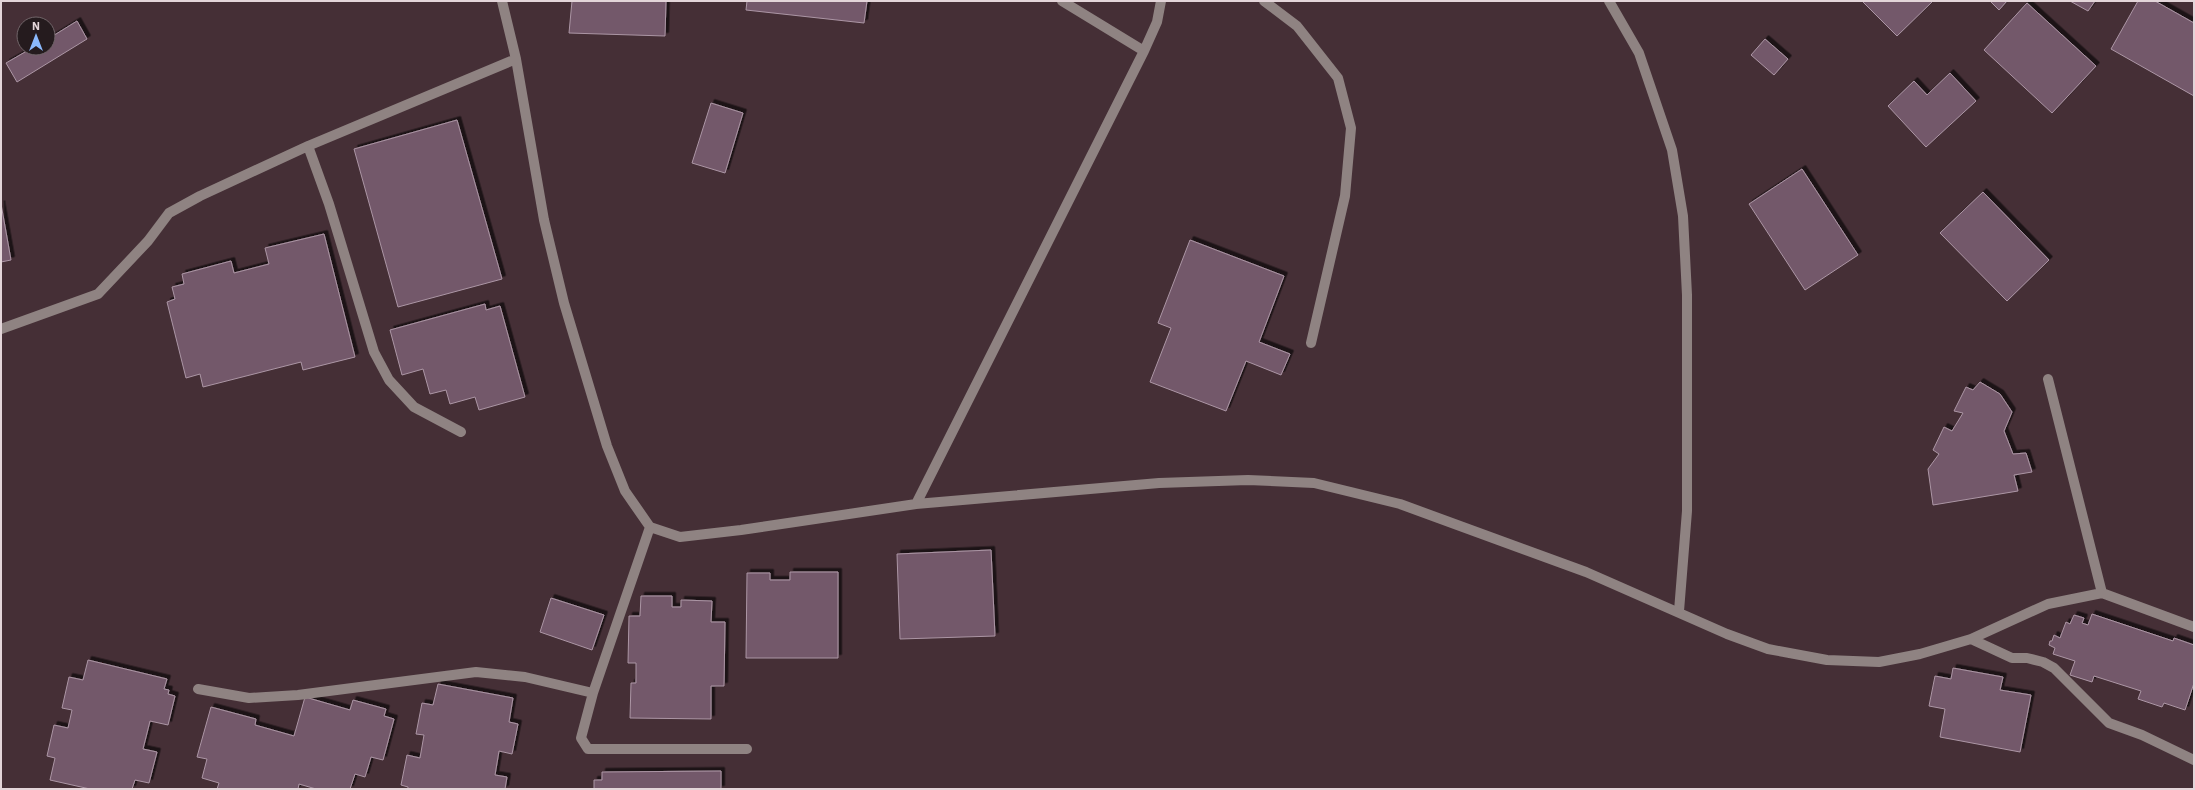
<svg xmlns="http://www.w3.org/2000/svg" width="2195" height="790" viewBox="0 0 2195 790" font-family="'IBM Plex Sans',sans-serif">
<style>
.building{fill:#73586a;stroke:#ac96a5;filter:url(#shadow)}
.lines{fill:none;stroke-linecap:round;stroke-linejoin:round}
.minor{stroke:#8f8382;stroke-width:10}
</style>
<defs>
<filter id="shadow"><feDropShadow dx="3.5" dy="-3.5" stdDeviation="0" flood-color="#0009"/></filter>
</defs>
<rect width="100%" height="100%" fill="#452f36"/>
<path class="building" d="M572,1H666L665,36L569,33Z
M747,1H867L864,23L746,10Z
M1862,1H1933L1897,36Z
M1990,1H2007L1999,10Z
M2070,1H2095L2088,11Z
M2138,1H2155L2194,23V96L2111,49Z
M2027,3L2096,66L2052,113L1984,50Z
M77,21L87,39L17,82L6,63L32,48H48V39Z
M1765,39L1788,59L1774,75L1751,55Z
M1950,73L1976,101L1926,147L1888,106L1914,81L1927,95Z
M711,103L743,113L725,173L692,163Z
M457,120L502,279L398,307L354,149Z
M1802,169L1858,255L1805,290L1749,204Z
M1983,192L2049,260L2007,301L1940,233Z
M1,204L11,260L1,262Z
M324,234L355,357L303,370L301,362L203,387L200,374L186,378L167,302L175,299L172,287L184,284L182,274L231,261L234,273L269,264L265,248Z
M1190,240L1284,276L1259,342L1290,354L1281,375L1246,361L1226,411L1150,382L1171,328L1158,323Z
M485,304L486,310L500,306L525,397L479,410L475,397L450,404L446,390L430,394L423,369L402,375L390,330Z
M1980,382L2000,394L2012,412L2004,431L2013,454L2026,453L2032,472L2014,475L2018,491L1933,505L1928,469L1939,454L1933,450L1944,427L1952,431L1963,413L1954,411L1966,387L1973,390Z
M991,550L995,636L900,639L897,554Z
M790,572H838V658H746L747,573H770V580H790Z
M641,596H672V607H681V600L712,601L711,622H725L724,686H711V719L630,718L631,683H636V663H628L629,616H640Z
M551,598L604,615L592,650L540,632Z
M2092,614L2173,641L2174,638L2194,645V683L2185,710L2164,703L2162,707L2138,699L2141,691L2094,676L2092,682L2070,675L2075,661L2053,654L2055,648L2049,645L2050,641H2052L2054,635L2060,638L2066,622L2070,624L2074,615L2084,618L2082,623L2088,625Z
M88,660L167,679L164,689L169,690L168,694L175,696L168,725L150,721L143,749L157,752L149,783L135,780L132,789H90L50,780L55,758L47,756L54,725L68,728L72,710L62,708L69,677L83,680Z
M1953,668L2003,677L2000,690L2031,695L2020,752L1940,737L1945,709L1929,706L1935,676L1951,679Z
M438,684L513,698L509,722L518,724L512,754L499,751L495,775L507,777L505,789H408V787L401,785L407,755L420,758L424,735L416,734L422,703L433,705Z
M305,697L350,710L353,700L386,709L384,716L394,719L383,760L371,757L365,777L355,774L350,789H316L299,784L298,789H217L219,783L202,778L207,759L197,757L211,707L256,719L255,725L294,736Z
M721,771V789H594V780H602V772Z"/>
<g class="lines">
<path class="minor" d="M502,1L516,59L544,220L564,303L607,446L625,491L650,527L680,537L741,530L916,504L1159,483L1248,480L1314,483L1400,504L1586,572L1727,634L1768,649L1827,660L1879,662L1920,654L1971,639L2048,604L2102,593L2194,627
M1062,1L1144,51
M1264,1L1297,26L1338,78L1351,128L1345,196L1311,343
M1609,1L1639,53L1672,150L1683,216L1687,295V511L1679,611
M308,146L329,204L374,352L389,380L414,407L461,432
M1,329L98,294L148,241L169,213L200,196L308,146L516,59
M2048,379L2102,593
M916,504L1144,51L1157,22L1161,1
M650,527L593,693L581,738L588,749H747
M1971,639L2012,658H2027L2043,662L2054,668L2109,723L2142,735L2194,760
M198,689L249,698L298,695L476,672L525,677L593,693"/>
</g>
<rect width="2195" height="790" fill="none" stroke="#e3d5d9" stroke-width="4"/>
<g transform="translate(36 36)"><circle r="19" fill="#251b1e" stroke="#716569"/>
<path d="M0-3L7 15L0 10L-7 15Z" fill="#8bb9fc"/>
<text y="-6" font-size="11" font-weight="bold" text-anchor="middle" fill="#e3d5d9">N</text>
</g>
</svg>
